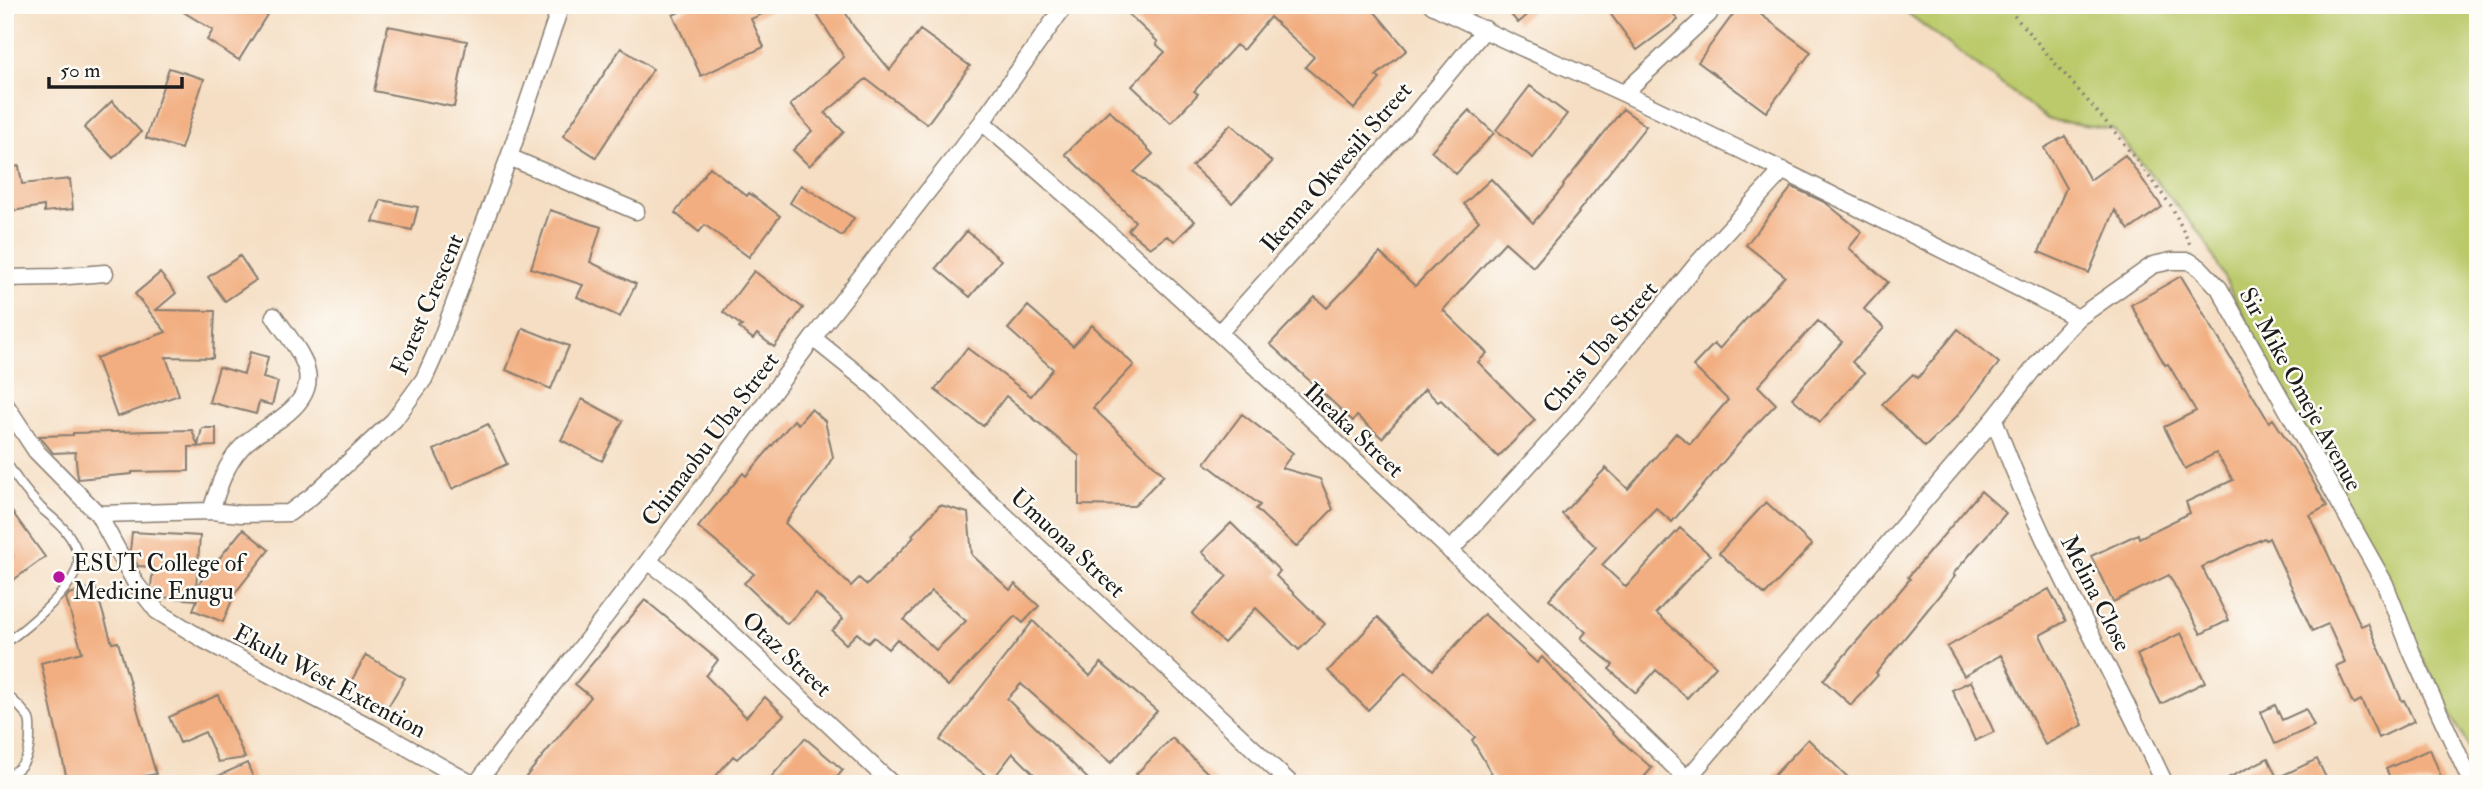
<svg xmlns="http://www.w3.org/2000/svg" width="2483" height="789" viewBox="0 0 2483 789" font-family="'IM FELL Double Pica',serif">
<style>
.green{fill:#bcca6c;stroke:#6c7344;stroke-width:2}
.building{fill:#f2ae80;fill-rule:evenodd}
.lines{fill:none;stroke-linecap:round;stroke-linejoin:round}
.lane-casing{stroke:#887d70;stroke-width:11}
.street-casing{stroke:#887d70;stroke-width:19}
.path{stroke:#887d70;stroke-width:3.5;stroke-dasharray:2 5;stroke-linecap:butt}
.lane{stroke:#fff;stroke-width:8}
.street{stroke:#fff;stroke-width:16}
.poi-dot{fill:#b5179e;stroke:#fdfcf7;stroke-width:2.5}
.labels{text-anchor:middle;stroke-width:5;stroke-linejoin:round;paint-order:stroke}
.street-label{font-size:24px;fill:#1c1c1c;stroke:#fdfcf7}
.poi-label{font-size:24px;fill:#1c1c1c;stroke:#fdfcf7;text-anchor:start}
</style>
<rect width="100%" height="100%" fill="#fdfcf7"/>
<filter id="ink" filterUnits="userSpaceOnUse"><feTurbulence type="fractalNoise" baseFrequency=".0143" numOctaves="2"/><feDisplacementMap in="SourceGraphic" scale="14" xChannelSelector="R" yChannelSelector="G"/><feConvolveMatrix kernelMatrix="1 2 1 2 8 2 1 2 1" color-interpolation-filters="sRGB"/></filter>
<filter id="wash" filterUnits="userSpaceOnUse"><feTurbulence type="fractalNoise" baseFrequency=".00686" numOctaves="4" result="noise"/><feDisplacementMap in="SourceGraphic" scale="28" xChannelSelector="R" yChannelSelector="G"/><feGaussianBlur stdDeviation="1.57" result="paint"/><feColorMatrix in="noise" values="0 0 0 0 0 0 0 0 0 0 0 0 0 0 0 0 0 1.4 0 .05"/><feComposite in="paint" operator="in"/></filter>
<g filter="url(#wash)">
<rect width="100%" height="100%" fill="#f5dec3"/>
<path class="green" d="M1897,5H2478V766L2203,237L2113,129L2049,120Z"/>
<g id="blocks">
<path class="building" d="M172,5H273L239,60L207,40L213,30Z
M693,5H782L751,19L764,47L701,76L673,15Z
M811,5H841L854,27L890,70L920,30L970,66L927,124L866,79L825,113L844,132L809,166L793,150L812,131L790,105L844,57Z
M1119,5H1369L1407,50L1376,76L1380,79L1354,109L1305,67L1314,57L1270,17L1243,50L1236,45L1194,91L1198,94L1171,123L1132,86L1165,52L1156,44L1158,42Z
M1503,5H1539L1518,23Z
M1604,5H1667L1678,20L1637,50Z
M1740,5H1748L1811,52L1766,112L1698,62Z
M388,26L467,41L454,107L374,91Z
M621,48L653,69L596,157L563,136Z
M169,68L204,79L181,149L146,138Z
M1530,86L1567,114L1533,158L1496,130Z
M112,101L141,132L113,158L84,128Z
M1623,109L1646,126L1578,212L1579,213L1533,267L1505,242L1443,310L1487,353L1478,362L1535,420L1498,457L1441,400L1438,402L1425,389L1382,438L1357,416L1353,421L1270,344L1315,297L1327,308L1380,253L1415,286L1479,221L1464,204L1491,179L1533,223L1564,186L1563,185Z
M1109,110L1153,154L1134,172L1195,221L1175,241L1167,236L1150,248L1128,230L1135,221L1065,154Z
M1469,110L1494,133L1456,174L1431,151Z
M1231,124L1272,162L1232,203L1192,166Z
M2065,136L2090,180L2125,155L2162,207L2129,230L2115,210L2089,273L2039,252L2066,188L2044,148Z
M19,166L22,184L70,179L73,209L44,212V206L5,212V169Z
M710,167L747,196L749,193L780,216L749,257L705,225L699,232L675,213Z
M801,185L854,218L842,236L790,203Z
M1792,187L1826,203L1862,232L1849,248L1888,282L1864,309L1884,328L1852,362L1864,373L1820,422L1792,398L1842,342L1818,321L1758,386L1776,404L1748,433L1672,522L1656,508L1602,565L1626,587L1680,528L1710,555L1656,613L1716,666L1687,698L1656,670L1636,693L1609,669L1613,665L1581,638L1586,632L1549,599L1596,547L1562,514L1606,468L1628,489L1676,433L1690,444L1728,400L1693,366L1714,344L1719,349L1785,276L1746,245Z
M381,200L418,207L412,230L373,222Z
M550,210L601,227L590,262L636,284L620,317L577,297L583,285L531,268Z
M967,231L1001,260L970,297L936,268Z
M240,256L256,280L225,301L208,277Z
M754,271L803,308L774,347L757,334L753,339L739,328L742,326L723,312Z
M160,273L176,293L156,310L215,311L213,358L166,357L179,395L117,417L96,358L166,332L135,294Z
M2181,276L2269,422L2273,419L2303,464L2327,506L2310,515L2361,626L2368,623L2402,701L2404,700L2414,721L2379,738L2361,700L2353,704L2336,666L2345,662L2328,624L2312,631L2269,538L2266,540L2264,538L2202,567L2229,620L2201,634L2169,575L2113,602L2091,556L2138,534L2139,538L2190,513L2186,502L2233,480L2216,453L2185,469L2164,427L2196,411L2168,364L2165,365L2131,305Z
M1028,306L1073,346L1092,325L1134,365L1093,408L1164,475L1134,506L1079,505V456L1006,396L983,426L935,390L967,348L1031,396L1053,369L1008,329Z
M523,328L569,346L551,389L506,370Z
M1958,329L1999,363L1957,416L1925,447L1882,404L1913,374L1918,378Z
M250,352L268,357L263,378L278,382L272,405L259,402L256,414L209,402L219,367L244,374Z
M582,399L623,421L602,461L561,440Z
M811,409L825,421L833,457L820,478L785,523L851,586L859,578L867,585L914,537L912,535L940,505L968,513L972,555L1010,590L1015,584L1039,606L1023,623L1015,616L948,686L897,639L888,649L874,637L868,643L857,633L846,644L832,631L843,619L816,594L787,624L744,583L754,574L698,527L743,473L746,476L794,420L798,424ZM932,591L966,621L936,650L904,620Z
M1242,414L1293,453L1282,468L1320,479L1333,509L1296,547L1256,509L1260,505L1205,463Z
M488,424L507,464L452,489L434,450Z
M202,428H216V446L189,447V471L132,472V474L78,479L75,452L53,453L39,436L73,435V433L192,430L198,446Z
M1981,491L2006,513L1953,574L1955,576L1876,673L1878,675L1851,705L1823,680L1885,609L1910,579L1908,577Z
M5,502L45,557L5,586V562L13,556L5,546Z
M1766,502L1812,545L1765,595L1719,553Z
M1231,523L1280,571L1276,576L1325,624L1299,650L1256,608L1224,643L1192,614L1227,576L1202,552Z
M243,529L269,550L235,593L223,622L193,610L197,600L160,597L151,587L153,567L138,566L130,551L132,532L200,536L196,587Z
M95,587L112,643L118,642L156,774L139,777L141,784H68L41,663L82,652L66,598L69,594Z
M2049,589L2066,621L2040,635L2083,725L2045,745L2001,655L1964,676L1947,647Z
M645,600L718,660L706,676L746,717L765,697L784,715L737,759L733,756L709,784H520L591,697L575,684Z
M1484,614L1537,663L1542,657L1618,738L1652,768L1638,784H1498L1472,740L1475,737L1405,672L1368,710L1328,671L1378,617L1433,670Z
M1033,621L1090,676L1101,663L1157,711L1111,763L1021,684L1007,699L1093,784H1044L1013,753L992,780L940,740Z
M2181,633L2205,682L2161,704L2137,655Z
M366,655L405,678L388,707L349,685Z
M1971,681L1994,732L1975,741L1952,690Z
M218,695L245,758L218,762L205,732L180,743L169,717Z
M2275,705L2282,720L2306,709L2314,726L2275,744L2261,712Z
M805,738L843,770L831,784H765Z
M1172,738L1219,784H1146L1136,774Z
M1808,739L1855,784H1766Z
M2430,749L2444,784H2393L2386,769Z
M2268,758L2277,778L2317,759L2329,784H2216Z
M247,763L256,784H200Z"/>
</g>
</g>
<g filter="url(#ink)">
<use href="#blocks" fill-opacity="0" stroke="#887d70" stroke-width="2"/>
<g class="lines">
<defs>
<path id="lane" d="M5,460C15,478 27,493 41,508C49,515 58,522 65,530C72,539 80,552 78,564C75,588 25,629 5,643
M5,694C13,700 24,710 29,719C31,724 30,731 30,736C30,755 24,770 5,776"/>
<path id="street" d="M1432,5C1495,37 1561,64 1625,94C1777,167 1928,242 2078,318
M1624,93L1709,14L1712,5
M982,122C1225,331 1457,556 1687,779
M509,157L636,211
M5,278L56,277L105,273
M1219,333L1401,131L1485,29
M813,338L874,387L964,477L1291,784
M5,404L36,451L98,514L136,584L157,611L204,640L380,732L472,784
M1994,419C2040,546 2108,662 2165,784
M211,511C218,489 225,465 241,448C251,436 267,428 280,419C331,383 301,355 274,316
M98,514L211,511L241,514L289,513L312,496L394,420L424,379L437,350L509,157L561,5
M1450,551L1568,422L1697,264L1783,170
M648,561L685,589L892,784
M476,784L648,561L813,338L982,122L1065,5
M1683,784L1994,419L2050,348L2078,318L2153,265L2171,261H2189L2200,268L2219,288L2385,584L2412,653L2472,784"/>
</defs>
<use href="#lane" class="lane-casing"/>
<use href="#street" class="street-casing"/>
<path class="path" d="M2005,5L2118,136L2172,207L2191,247"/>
<use href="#lane" class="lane"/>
<use href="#street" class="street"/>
</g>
</g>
<circle class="poi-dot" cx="59" cy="577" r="7"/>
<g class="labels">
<g class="street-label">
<text transform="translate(1336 167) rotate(-49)" y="8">Ikenna Okwesili Street</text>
<text transform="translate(427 304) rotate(-67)" y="8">Forest Crescent</text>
<text transform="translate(1600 347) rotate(-50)" y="8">Chris Uba Street</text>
<text transform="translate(2301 389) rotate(61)" y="8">Sir Mike Omeje Avenue</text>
<text transform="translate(1354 430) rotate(43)" y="8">Iheaka Street</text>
<text transform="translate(710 439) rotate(-53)" y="8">Chimaobu Uba Street</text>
<text transform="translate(1068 543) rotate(43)" y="8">Umuona Street</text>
<text transform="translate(2096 593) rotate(63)" y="8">Melina Close</text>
<text transform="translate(787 654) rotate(43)" y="8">Otaz Street</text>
<text transform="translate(330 681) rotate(28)" y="8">Ekulu West Extention</text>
</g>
<g class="poi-label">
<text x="73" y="571">ESUT College of<tspan x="73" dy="28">Medicine Enugu</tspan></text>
</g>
</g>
<rect width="2483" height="789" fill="none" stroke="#fdfcf7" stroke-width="28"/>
<path d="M49 77v10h133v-10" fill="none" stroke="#1c1c1c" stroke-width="3.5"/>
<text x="60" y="77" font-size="21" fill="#1c1c1c" stroke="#fdfcf7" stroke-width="5" paint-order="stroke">50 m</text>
</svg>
